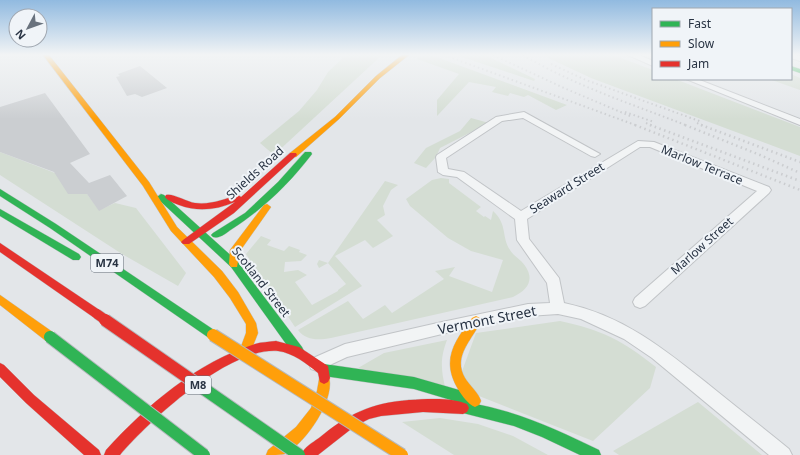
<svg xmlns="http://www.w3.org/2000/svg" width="800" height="455" viewBox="0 0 800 455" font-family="'Noto Sans',sans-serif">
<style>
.green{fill:#d4ddd3}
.building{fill:#cbced1}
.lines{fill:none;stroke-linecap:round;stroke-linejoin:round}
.street-casing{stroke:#c1c4c7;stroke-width:2}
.fast-casing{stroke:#c1c4c7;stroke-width:1}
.slow-casing{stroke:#c1c4c7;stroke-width:1}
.jam-casing{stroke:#c1c4c7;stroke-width:1}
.street{fill:#f2f4f5;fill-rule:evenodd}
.fast{fill:#30b455;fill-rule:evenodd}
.slow{fill:#ff9f0a;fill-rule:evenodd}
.jam{fill:#e5322d;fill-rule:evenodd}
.rail-far1{stroke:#cbcdd0;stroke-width:2;stroke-dasharray:1.5 3;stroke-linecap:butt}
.rail{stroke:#cbcdd0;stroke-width:2.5;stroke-dasharray:1.5 3.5;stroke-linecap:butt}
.fast-bridge-casing{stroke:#b5b9bd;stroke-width:14;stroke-linecap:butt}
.slow-bridge-casing{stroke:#b5b9bd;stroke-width:14;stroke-linecap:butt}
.jam-bridge-far1-casing{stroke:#b5b9bd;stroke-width:11;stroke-linecap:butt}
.jam-bridge-casing{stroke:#b5b9bd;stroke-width:14;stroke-linecap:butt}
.fast-bridge{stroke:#30b455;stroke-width:12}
.slow-bridge{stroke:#ff9f0a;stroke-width:12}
.jam-bridge-far1{stroke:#e5322d;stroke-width:10}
.jam-bridge{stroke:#e5322d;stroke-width:12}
.labels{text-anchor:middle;stroke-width:4;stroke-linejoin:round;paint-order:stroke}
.shield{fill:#f0f4f8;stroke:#646d79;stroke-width:1}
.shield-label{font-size:11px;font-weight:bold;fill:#283343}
.street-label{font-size:12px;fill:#283343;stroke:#f0f4f8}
.near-street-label{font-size:14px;fill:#283343;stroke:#f0f4f8}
</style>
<rect width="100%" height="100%" fill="#e3e6e9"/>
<path class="green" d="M348,55H382L274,155L260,143L299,111L317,90L328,72L344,57Z
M423,55H431L567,105L556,110L528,95L524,97L510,93L508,96L492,92L496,87L469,82L437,116V100L459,74L417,59Z
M456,55H485L535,79L534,81Z
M542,55H613L653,70V79H675L800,127V156L591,78Z
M791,74L800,78V90L769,79H791Z
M471,118L489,123L440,148L436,157L426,168L414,163L426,148L460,131Z
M0,152L55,173L87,194L99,210L115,203L136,208L186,273L178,286L122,254L0,175Z
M441,178L449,179V183L481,207L476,211L484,217L485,216L491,220L493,211C508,225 501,236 510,250C513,255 518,258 521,261C536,277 530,289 513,297L331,338C319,340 306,341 298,330L348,301L363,319L385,305L392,313L444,279L435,271L455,267L449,276L492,292L503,260L471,251L448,238L410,206L406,199L432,180Z
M385,181L398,185L391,190L383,206L385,215L377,220L393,236L373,248L365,240L335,256L362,286L295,327L246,254L261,236L271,240L267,245L284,251L289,246L300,250L299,252L307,255L301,261L285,262L284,272L298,270L307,275L295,282L312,305L338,291V290L346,284L328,263L319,268L317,264L319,260L328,263Z
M560,321C602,330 622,340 656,367L650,388L593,441L479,396L461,374L476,333Z
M447,340C440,358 441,369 445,387L358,368L384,353Z
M698,402L762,455H619L613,451Z
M440,418L478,424L513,436L548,455H454L402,422Z"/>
<path class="building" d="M140,66L167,88L142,97L135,94L127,96L116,77L120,76L118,74Z
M45,93L90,154L70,163L89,183L110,175L127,196L99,211L87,194H68L54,172L0,152V107Z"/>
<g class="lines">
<defs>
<path id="street" d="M628,55H639L653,61V66Z
M791,55L800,56V61L791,58Z
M686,79H697L800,119V125Z
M524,112L600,154L595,157L591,156L523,118L502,121L446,158L448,169L464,172L521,211L638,141L654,142L769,187L771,190L769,193L645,306L640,308L635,306L633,302L635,298L757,191L650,147H640L527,219L529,239L559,278L564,303C622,315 663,348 708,384C735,406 762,427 789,449L792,455H769L652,358L624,339L581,319L558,314L528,316L442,334L347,357L317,371L311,369L309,364L311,359L345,344L442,322L528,304L550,303L547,283L517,240L515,219L457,177L443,175L438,172L436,157L437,155L496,117Z"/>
<path id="fast" d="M791,66L800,69V73L791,70Z
M305,152H311L312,154C290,183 262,210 232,229C226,233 220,239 213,237L211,235L213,233L245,213L278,182Z
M0,189L56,224L217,332L219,335L217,338L213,340L209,338L50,228L0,196Z
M161,194L164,195L237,261L302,347L304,351L302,355L298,356L294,355L231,267L158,199L157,197Z
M0,209L79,254L81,257L79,260H73L0,216Z
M324,364L414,377L466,392L470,394L472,398L469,403C515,410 558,430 599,450L601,455H580L542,437L514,426L459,412L457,408L459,404L461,403L414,389L324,376L320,374L318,370L320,366Z"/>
<path id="slow" d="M43,55H49L149,182L177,227L222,271L238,292L256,323L258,333L249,356L245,357L241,356L239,352L246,333V324L230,298L214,277L171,231L143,186Z
M402,55H409L380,78L339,119L296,157H290V153L335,117L376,76Z
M267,204L271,207L240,251L237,267H231L229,264L230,250L264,205Z
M0,295L54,333L56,337L54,341L50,342L46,341L0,305Z
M476,316L480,318L481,321C473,339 452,356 465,378C470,386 478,392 481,401L479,405L475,407C468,404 462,396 458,389C441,360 454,342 472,318Z
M324,372L328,374C338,397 305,444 285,454C280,455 272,455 266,455L268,450L296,427L311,408L317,391L320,374Z"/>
<path id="jam" d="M290,153H296L297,155L234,213L189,244H183L181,242L183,240L235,202C216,210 198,212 179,205C174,203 168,201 165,197L166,195C173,193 187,202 195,203C211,205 224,199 238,195L241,197Z
M0,243L101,311L102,314L101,317L97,319L93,317L0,252Z
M276,341L299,347L328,366L330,378L328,382L324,384L320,382L318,373C306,363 293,353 278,351C229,347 150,420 120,455H104L106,450C146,406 197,362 255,344C261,342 269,342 276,341Z
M0,363L4,365L34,395L99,450L101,455H84L26,403L0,377Z
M409,400C427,399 451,397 467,404L469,408L467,412L463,414L423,412L381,416L369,419L355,426L318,455H301C304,447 312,443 319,438C348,414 371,403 409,400Z"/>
</defs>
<use href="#street" class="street-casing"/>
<use href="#fast" class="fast-casing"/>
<use href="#slow" class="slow-casing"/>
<use href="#jam" class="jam-casing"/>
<use href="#street" class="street"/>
<use href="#fast" class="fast"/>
<use href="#slow" class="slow"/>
<use href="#jam" class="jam"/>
<path class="rail-far1" d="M444,55L638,126
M493,55L564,88L630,116
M523,55C575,86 632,104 688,126
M551,64L586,80L702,122
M625,112L654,122
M646,123L653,126
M697,123L704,126"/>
<path class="rail" d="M635,125L800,190
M650,125L800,181
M685,125L760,155L800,173
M701,125L800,162"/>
<defs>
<path id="fast-bridge" d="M50,337L204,455
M197,384L299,455"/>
<path id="slow-bridge" d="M213,335L402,455"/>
<path id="jam-bridge-far1" d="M97,314L107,321"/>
<path id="jam-bridge" d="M105,320L197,384"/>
</defs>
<use href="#fast-bridge" class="fast-bridge-casing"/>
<use href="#slow-bridge" class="slow-bridge-casing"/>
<use href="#jam-bridge-far1" class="jam-bridge-far1-casing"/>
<use href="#jam-bridge" class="jam-bridge-casing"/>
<use href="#fast-bridge" class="fast-bridge"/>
<use href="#slow-bridge" class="slow-bridge"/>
<use href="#jam-bridge-far1" class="jam-bridge-far1"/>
<use href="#jam-bridge" class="jam-bridge"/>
</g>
<linearGradient id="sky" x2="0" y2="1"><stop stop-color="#91bae0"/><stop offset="0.46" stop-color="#f2f4f5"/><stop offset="1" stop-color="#f2f4f5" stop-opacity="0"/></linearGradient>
<rect width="800" height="119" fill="url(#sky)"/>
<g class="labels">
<g class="shield">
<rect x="91" y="254" width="32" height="18" rx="3"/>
<rect x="185" y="376" width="26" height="18" rx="3"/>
</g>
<g class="shield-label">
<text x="107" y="267">M74</text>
<text x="198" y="389">M8</text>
</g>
<g class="street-label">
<text transform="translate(702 165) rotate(22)" y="4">Marlow Terrace</text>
<text transform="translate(255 173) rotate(-42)" y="4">Shields Road</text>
<text transform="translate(567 188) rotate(-32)" y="4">Seaward Street</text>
<text transform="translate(702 246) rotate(-42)" y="4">Marlow Street</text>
<text transform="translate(261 282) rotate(52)" y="4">Scotland Street</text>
</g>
<g class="near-street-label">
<text transform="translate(487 320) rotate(-11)" y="5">Vermont Street</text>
</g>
</g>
<rect x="652" y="8" width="140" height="72" fill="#f0f4f8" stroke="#a0a7b0"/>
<rect x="660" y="21" width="20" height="6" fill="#30b455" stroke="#a0a7b0"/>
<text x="688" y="28" font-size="12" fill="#283343">Fast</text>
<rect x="660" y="41" width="20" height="6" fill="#ff9f0a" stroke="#a0a7b0"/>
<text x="688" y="48" font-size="12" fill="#283343">Slow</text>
<rect x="660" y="61" width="20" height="6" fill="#e5322d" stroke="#a0a7b0"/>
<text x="688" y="68" font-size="12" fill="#283343">Jam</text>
<g transform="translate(28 28) rotate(229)"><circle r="19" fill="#f0f4f8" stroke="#a0a7b0"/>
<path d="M0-3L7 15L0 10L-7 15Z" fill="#69727d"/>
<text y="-6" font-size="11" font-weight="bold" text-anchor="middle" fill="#283343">N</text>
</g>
</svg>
